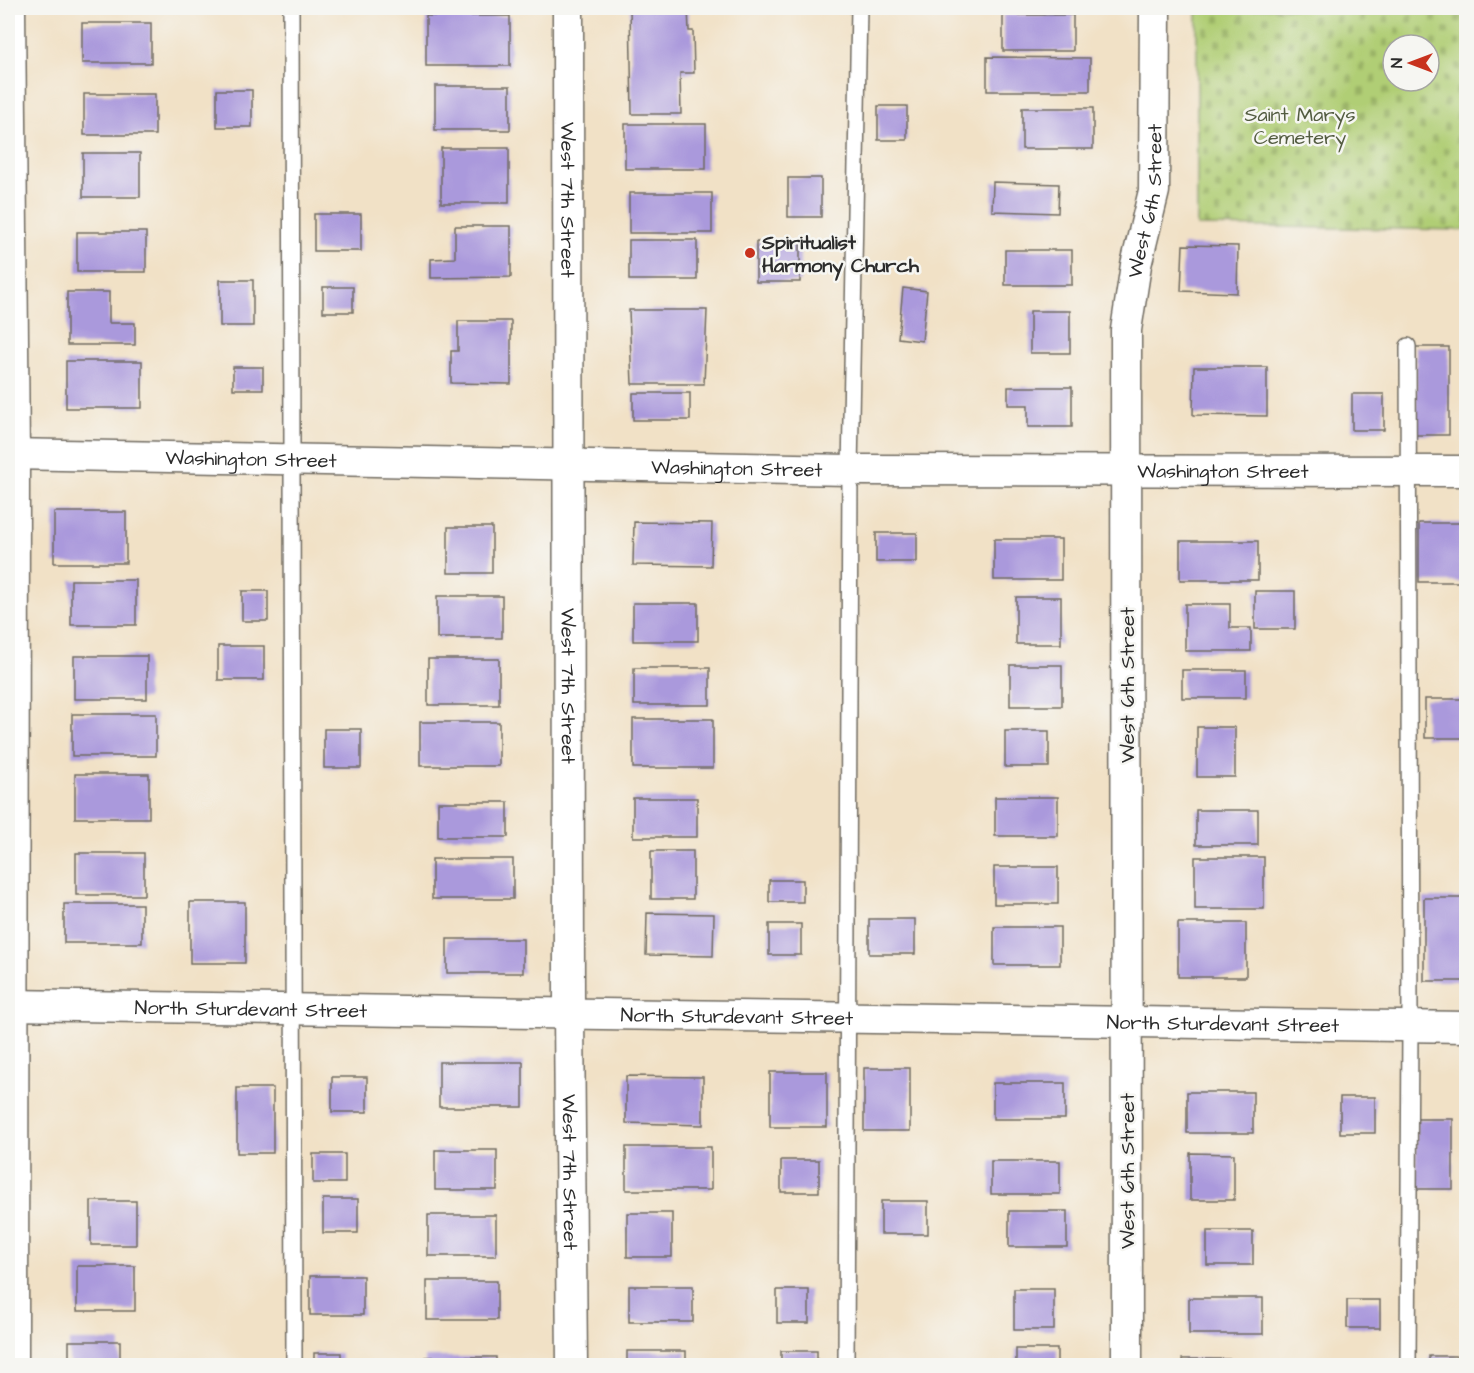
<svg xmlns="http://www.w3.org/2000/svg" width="1474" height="1373" viewBox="0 0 1474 1373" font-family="'Architects Daughter',sans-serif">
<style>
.cemetery{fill:url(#cemetery-stones);stroke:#6e7c50;stroke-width:1.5;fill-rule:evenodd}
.building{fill:#aa99dc}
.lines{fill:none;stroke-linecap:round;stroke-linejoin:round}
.service-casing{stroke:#706b61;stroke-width:18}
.minor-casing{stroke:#706b61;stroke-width:33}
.service{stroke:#fff;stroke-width:15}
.minor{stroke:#fff;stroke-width:30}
.poi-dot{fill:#c8321e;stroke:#f6f6f2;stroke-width:2}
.labels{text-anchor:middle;stroke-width:5;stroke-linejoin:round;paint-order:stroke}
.park-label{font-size:20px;fill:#535c41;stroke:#f6f6f2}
.street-label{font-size:20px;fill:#2b2b2b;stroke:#f6f6f2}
.poi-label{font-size:20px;font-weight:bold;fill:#2b2b2b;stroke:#f6f6f2;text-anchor:start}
</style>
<defs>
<pattern id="cemetery-stones" width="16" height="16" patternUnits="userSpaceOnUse" patternTransform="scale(1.5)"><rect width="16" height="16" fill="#b0ce75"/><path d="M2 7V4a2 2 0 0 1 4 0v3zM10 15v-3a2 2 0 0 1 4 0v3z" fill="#98b165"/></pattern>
</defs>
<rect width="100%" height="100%" fill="#f6f6f2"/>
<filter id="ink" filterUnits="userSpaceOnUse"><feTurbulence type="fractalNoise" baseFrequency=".0167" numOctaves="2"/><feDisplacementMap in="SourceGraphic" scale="12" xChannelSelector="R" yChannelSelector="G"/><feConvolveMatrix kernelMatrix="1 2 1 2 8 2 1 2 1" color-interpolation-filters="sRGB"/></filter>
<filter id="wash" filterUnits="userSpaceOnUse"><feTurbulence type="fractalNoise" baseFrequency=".008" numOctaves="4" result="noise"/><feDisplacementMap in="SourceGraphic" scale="24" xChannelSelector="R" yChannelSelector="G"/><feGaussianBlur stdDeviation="1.35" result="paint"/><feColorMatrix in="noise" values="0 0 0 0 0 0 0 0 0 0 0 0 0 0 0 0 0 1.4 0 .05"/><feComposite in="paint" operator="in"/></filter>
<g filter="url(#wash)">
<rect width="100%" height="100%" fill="#f1e1c6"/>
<path class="cemetery" d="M1197,8H1466V230L1197,226ZM1393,45H1429V81H1393Z"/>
<g id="blocks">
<path class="building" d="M630,8H688L689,31H693L694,73H680L681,114H632Z
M1003,15H1073V51H1003Z
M426,16H510V66H426Z
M82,23H151V63H82Z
M987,57L1090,58V91H987Z
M435,86H510V130H435Z
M217,90H252V127H217Z
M84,94H155V135H84Z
M878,106H907V140H878Z
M1022,108H1093V149H1022Z
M625,124H706V169H625Z
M441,148H509V203H441Z
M83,153H140V197H83Z
M788,178H821V217H788Z
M993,182L1059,184L1058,213L992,211Z
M629,193H712V233H629Z
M314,214H361V251H314Z
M455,226H511V277L431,278V259L455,258Z
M77,232H146V272H77Z
M629,240H697V280H629Z
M756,242H800V282H756Z
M1183,245L1238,246L1237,293L1181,291Z
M1005,250H1072V285H1005Z
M220,280H253V326H220Z
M323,287H353V312H323Z
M903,288L927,291L922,341L898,338Z
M67,292H109V323H135V345H67Z
M629,310H707L704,384H632Z
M1030,311H1070V353H1030Z
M458,321H511V384L451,383V351H458Z
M1416,347H1449V435H1416Z
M66,361H142V408H66Z
M233,367H263V389H233Z
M1194,367H1267V416L1193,415Z
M1008,387H1072V427H1028V405H1008Z
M633,393H690V420H633Z
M1352,394H1384V430H1352Z
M54,512H126V563H54Z
M634,522L712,523L711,566L633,565Z
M1419,523H1466V582H1419Z
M448,527H492V573H448Z
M876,533H917V562H876Z
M994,539H1061V580H994Z
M1180,541H1258V580H1180Z
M71,580H136V625H71Z
M242,591H268V621H242Z
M1255,591H1295V629H1255Z
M437,596H502V638H437Z
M1016,597H1061V644H1016Z
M633,603H698V641H633Z
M1185,604H1230V628H1251V651H1185Z
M218,646H264V680H218Z
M74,656H147V699H74Z
M428,659H499V705H428Z
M1010,665H1062V706H1010Z
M634,668H710V705H634Z
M1182,670H1246V698H1182Z
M1425,699H1466V738H1425Z
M72,714H156V756H72Z
M633,719H713V768H633Z
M420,722H499V766H420Z
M1197,727H1235V777H1197Z
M324,729H361V768H324Z
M1005,731H1049V767H1005Z
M75,774H149V818H75Z
M995,797H1058V836H995Z
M633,798H697V837H633Z
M438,802H508V837H438Z
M1196,810H1258V845H1196Z
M651,851H693V899H651Z
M76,853H144V895H76Z
M1195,857H1264V909H1195Z
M432,859H513V899H432Z
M994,867H1058V904H994Z
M769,880H803V902H769Z
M1424,898H1466V981H1424Z
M190,902H245V963H190Z
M64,904H142V943H64Z
M647,913L714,914L713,956L646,955Z
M869,919H915V954H869Z
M1178,923H1246V977H1178Z
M769,924H801V955H769Z
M994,927H1060V965H994Z
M447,939H523V973H447Z
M439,1062H523V1107H439Z
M864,1068H910V1131H864Z
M770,1072H827V1127H770Z
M626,1076L703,1077V1125L626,1123Z
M332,1077H367V1112H332Z
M993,1083H1065V1119H993Z
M237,1088H273V1153H237Z
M1187,1092H1253V1133H1187Z
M1340,1097H1375V1133H1340Z
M1416,1119H1453V1189H1416Z
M626,1147H711V1190H626Z
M435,1150H497V1190H435Z
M1190,1153L1234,1154V1200H1190Z
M313,1154H345V1183H313Z
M781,1160H819V1192H781Z
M991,1161H1060V1194H991Z
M323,1199H358V1233H323Z
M91,1201H136V1245H91Z
M881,1201H928V1234H881Z
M1009,1211H1067V1247H1009Z
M627,1213H672V1257H627Z
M428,1215H496V1256H428Z
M1207,1231H1253V1265H1207Z
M77,1266H135V1311H77Z
M310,1276H363V1315H310Z
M427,1281H497V1320H427Z
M629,1286H693V1322H629Z
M1014,1289H1054V1330H1014Z
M777,1290H809V1323H777Z
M1189,1298H1263V1334H1189Z
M1347,1300H1380V1328H1347Z
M69,1341H120V1366H69Z
M1016,1349H1057V1366H1016Z
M627,1351H686V1366H627Z
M781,1351H817V1366H781Z
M314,1353H341V1366H314Z
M1429,1356H1457V1366H1429Z
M425,1357H496V1366H425Z
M1182,1359H1253V1366H1182Z"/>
</g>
</g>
<g filter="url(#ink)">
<use href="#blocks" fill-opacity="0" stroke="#706b61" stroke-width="1.5"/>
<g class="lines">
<defs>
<path id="service" d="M291,8L294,1366
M1408,346L1410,1026L1408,1366
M846,1366L850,470L859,8"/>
<g id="minor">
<path d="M10,8L14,454L13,1366"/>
<path id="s1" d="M568,8L569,1014L572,1366"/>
<path id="s2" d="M8,454L850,470L1466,471"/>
<path id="s3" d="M8,1005L1466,1027"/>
<path id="s4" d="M1127,1366L1126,330L1136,265L1154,191L1155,8"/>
</g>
</defs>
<use href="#service" class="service-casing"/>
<use href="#minor" class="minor-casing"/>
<use href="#service" class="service"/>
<use href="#minor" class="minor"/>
</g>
</g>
<circle class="poi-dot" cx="750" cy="253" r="6"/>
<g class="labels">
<g class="park-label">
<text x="1300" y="121">Saint Marys<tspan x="1300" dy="23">Cemetery</tspan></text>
</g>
<g class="street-label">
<text dy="7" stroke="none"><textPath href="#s1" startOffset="192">West 7th Street</textPath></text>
<text dy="7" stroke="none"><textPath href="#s4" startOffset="1167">West 6th Street</textPath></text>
<text dy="7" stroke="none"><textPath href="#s2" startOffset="243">Washington Street</textPath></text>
<text dy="7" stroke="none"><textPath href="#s2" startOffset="729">Washington Street</textPath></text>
<text dy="7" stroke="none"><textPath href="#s2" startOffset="1215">Washington Street</textPath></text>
<text transform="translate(1127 685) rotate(-90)" y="7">West 6th Street</text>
<text dy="7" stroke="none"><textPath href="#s1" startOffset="678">West 7th Street</textPath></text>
<text dy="7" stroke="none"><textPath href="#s3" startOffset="243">North Sturdevant Street</textPath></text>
<text dy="7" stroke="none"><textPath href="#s3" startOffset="729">North Sturdevant Street</textPath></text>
<text dy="7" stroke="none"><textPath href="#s3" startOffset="1215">North Sturdevant Street</textPath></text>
<text transform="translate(1127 1171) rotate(-90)" y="7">West 6th Street</text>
<text dy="7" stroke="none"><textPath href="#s1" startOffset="1164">West 7th Street</textPath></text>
</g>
<g class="poi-label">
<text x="762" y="249">Spiritualist<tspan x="762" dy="23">Harmony Church</tspan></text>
</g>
</g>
<rect width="1474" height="1373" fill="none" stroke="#f6f6f2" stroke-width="30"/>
<g transform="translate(1411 63) rotate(270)"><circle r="28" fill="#f6f6f2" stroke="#a5a5a2" stroke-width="1.5"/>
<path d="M0-4.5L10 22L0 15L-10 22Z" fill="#c8321e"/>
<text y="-9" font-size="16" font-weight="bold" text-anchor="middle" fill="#2b2b2b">N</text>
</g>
</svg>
